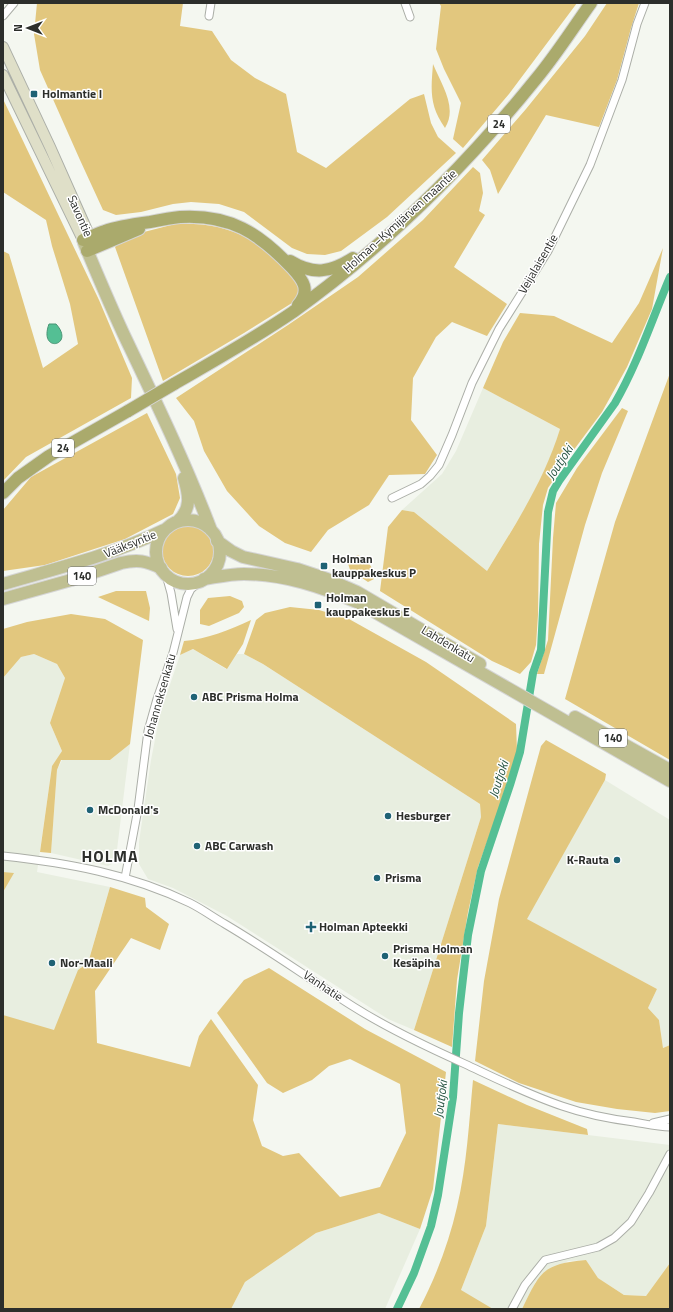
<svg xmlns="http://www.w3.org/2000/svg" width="673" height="1312" viewBox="0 0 673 1312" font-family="'Titillium Web',sans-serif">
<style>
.built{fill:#e8eee0}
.green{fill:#e2c77e}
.water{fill:#54bf94;stroke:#489474}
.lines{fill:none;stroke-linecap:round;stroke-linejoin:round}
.canal{stroke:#54bf94;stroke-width:8}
.minor-casing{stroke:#abaea7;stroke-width:9}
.secondary-casing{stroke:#abaea7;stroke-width:12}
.primary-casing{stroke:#d5d5d5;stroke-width:14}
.trunk-casing{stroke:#d5d5d5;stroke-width:14}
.minor{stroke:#fff;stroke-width:7}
.secondary{stroke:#dfdfc8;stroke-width:10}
.primary{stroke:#bfbf91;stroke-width:12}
.trunk{stroke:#aaaa6c;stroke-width:12}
.trunk-bridge-casing{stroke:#d5d5d5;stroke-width:14;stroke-linecap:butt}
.trunk-bridge{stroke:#aaaa6c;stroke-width:12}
.poi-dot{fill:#1f6275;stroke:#fff;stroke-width:1.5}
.labels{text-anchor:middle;stroke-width:3;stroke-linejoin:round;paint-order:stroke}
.shield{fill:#fff;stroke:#6b6d6b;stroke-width:1}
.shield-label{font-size:11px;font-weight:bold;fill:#2c2e2b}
.poi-label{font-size:12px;font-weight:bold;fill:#2c2e2b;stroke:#fff;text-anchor:start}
.street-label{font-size:12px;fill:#2c2e2b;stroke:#fff}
.water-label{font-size:13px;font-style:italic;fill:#285542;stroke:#fff}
.district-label{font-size:16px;font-weight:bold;letter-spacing:1px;fill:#2c2e2b;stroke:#fff}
</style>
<rect width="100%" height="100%" fill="#f4f7f0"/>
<path class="built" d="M483,388L560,429L553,452L529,502L487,571L414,512L402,510L442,474L456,451Z
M193,649L226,669L237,654H244L263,664L480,804L481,817L414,1030L388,1019L227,916L173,888L148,879L139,864V842L151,760L160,714L180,655Z
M34,654L57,664L65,678L50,723L62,751L52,766L37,872L110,887L63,1048L3,1032V678L21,657Z
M130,744L116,858L112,864L108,866L51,853L57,770L62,760H110Z
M605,780L670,820V1045L663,1048L659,1020L648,1008L657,989L526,919Z
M498,1124L670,1145V1263L646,1296L624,1295L598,1278L586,1260L568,1261L536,1281L522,1309H452L456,1303L486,1226Z
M379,1213L420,1229L385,1309H231L245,1282L316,1233Z"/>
<path class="green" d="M37,3H183L180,26L212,31L231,60L255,78L286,94L297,152L326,168L410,99L424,94L431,123L438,137L456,153L387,217L341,251L325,255L307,254L292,248L244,212L219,204L191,202L173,204L141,212L116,215L103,210L80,160L40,70L34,34Z
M439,3H577L509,94L463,148L453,139L461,103L444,69L436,49L441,6Z
M607,3H639L631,28L617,80L599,127L546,115L498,194L490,170L482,160L526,109L585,36Z
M433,64C441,84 458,107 445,128C429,105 431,90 433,64Z
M3,99L99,300L132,378L131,398L26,457L3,481V251L9,254L43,368L78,344L70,304L52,246L46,220L3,192Z
M473,167L480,173L483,193L479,211L485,215L454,267L507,304L487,336L452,322L436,337L413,378L411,420L437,455L425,474L389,475L369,505L328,530L311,552L285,543L259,526L227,491L204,451L194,421L176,398L288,325L358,277L423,220Z
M175,224C203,223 227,226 252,241C265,248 282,267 294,277L299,284V296L292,303L244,333L163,381L115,247L117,245L144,232Z
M663,248L652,309L627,367L602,412L573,451L548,488L543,505L539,544L538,615L536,645L531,662L520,674L492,661L380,591L388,527L402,510L414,512L487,571C515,525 544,481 560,429L483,388L503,342L520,313L554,316L612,343L639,303Z
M670,373V760L565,699L615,522Z
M622,408L628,411L602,473L585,525L544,674H537L548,640L553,538L556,503L577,468Z
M147,413L176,474L180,498L173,514L125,539L45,565L3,571V510L31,477Z
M162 550a26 26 0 1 1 52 0a26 26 0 1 1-52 0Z
M358,555C369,562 373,565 374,579L368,582L350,570L347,560Z
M116,591H146L150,608L149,621L98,597Z
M230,596L242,601L244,607L239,613L209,626L200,624V610L208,598Z
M290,607L319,610L349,619L426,662L516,724L517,751L497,814L478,867L468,912L457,980L452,1047L414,1030L481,817L480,804L263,664L244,654L256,620L265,613Z
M71,614L105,619L143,640L130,744L110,760H61L57,770L51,853L40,852L52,766L62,751L50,723L65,678L57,664L34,654L21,657L3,678V629L27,622Z
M251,620L243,644L227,669L193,649L180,655L184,641C208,639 229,630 251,620Z
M546,740L606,774L605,780L527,919L657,989L648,1008L659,1020L663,1048L670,1045V1111L655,1113L617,1109L576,1102L519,1083L475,1061L484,981L499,899L541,746Z
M3,872L14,873L3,892Z
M110,887L145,898L146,907L169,924L160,950L131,938L95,991L97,1043L190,1067L199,1036L211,1019L258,1085L253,1120L262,1146L283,1156L299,1153L340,1197L380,1187L406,1133L400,1084L350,1059L329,1066L312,1080L283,1093L267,1083L217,1013L244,980L269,968L365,1029L446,1072L433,1189L420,1229L379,1213L316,1233L245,1282L231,1309H3V1015L54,1030L78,970L88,963Z
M473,1080L527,1105L587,1129L588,1135L498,1124L486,1226L461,1290L493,1309H419C436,1277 449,1242 457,1207C467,1165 469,1122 473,1080Z
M586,1260L598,1278L624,1295L646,1296L670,1263V1309H522C540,1272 542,1264 586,1260Z"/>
<path class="water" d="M49,324H56C76,346 38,354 49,324Z"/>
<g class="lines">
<path class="canal" d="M397,1309L414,1273L431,1226L438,1195L453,1097L459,1013L468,935L481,871L510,785L520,752L533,673L541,650L548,512L553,491L559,481L615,403C638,363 652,319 670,277"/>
<defs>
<path id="minor" d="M405,3L410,17
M3,16L14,3
M209,16L211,3
M392,498L421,484L430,476L439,465L452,435L472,383L499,329L548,251L590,165L622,80L637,24L645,3
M166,575L171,593L177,629
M3,856C69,863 130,874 190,903C202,909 213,917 225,924C269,950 311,980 354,1007C389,1029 427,1047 465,1064C497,1079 529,1095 562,1106C585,1114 610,1119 634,1122C646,1124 658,1127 670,1127
M125,878L138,809L148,731L157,699L173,653L187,597L191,589L199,582
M653,1123L670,1119
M512,1309L525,1285L545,1260L598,1247L614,1238L631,1222L649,1193L670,1154"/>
<path id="secondary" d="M3,47L50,147L90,237
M3,75L83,240"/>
<path id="primary" d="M84,243C97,274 110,305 124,335C155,400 186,464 211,530
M156 552a32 32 0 1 1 64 0a32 32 0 1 1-64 0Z
M177,522C192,509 189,495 184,478
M217,541L231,551L243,557L297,569L327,579L357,592L480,664
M204,579C217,577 230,574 244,574C284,574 322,587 359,603L670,781
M3,584C58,568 112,555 164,530
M3,599L71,580L121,563C138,559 146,561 161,568
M575,717L670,770"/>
<path id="trunk" d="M83,240C90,237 98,233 105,231C119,226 135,224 150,222C160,220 170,218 180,217C230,214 259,233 292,268C303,280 311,290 298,305
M87,251L139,229
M290,261C313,275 330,273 353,258
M174,384C214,361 255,338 293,312C385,246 465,167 536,79C556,55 573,28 591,3
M3,493L18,478L49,456L128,411"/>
</defs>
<use href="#minor" class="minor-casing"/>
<use href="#secondary" class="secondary-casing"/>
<use href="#primary" class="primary-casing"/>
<use href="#trunk" class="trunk-casing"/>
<use href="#minor" class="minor"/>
<use href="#secondary" class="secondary"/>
<use href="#primary" class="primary"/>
<use href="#trunk" class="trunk"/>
<defs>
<path id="trunk-bridge" d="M128,411L174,384"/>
</defs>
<use href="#trunk-bridge" class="trunk-bridge-casing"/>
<use href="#trunk-bridge" class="trunk-bridge"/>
</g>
<g class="poi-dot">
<rect x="30" y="90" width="8" height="8" rx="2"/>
<rect x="320" y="562" width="8" height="8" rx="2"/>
<rect x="314" y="601" width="8" height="8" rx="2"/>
<circle cx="194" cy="697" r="4"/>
<circle cx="90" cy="810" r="4"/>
<circle cx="388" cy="816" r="4"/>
<circle cx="197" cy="846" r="4"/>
<circle cx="617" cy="860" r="4"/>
<circle cx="377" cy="878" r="4"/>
<path d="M309 921h4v4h4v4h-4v4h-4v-4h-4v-4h4z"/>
<circle cx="385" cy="956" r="4"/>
<circle cx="52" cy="963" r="4"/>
</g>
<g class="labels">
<g class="shield">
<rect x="488" y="115" width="22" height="18" rx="3"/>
<rect x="52" y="439" width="22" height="18" rx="3"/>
<rect x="68" y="567" width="28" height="18" rx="3"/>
<rect x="599" y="729" width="28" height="18" rx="3"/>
</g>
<g class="shield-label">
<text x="499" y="128">24</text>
<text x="63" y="452">24</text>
<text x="82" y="580">140</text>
<text x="613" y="742">140</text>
</g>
<g class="poi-label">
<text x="42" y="98">Holmantie I</text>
<text x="332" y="563">Holman<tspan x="332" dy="14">kauppakeskus P</tspan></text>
<text x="326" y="602">Holman<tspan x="326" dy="14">kauppakeskus E</tspan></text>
<text x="202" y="701">ABC Prisma Holma</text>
<text x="98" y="814">McDonald's</text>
<text x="396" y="820">Hesburger</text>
<text x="205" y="850">ABC Carwash</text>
<text x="609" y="864" text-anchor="end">K-Rauta</text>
<text x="385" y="882">Prisma</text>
<text x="319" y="931">Holman Apteekki</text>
<text x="393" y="953">Prisma Holman<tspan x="393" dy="14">Kesäpiha</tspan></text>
<text x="60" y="967">Nor-Maali</text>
</g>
<g class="street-label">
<text transform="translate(80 216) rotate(66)" y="4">Savontie</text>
<text transform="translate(400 221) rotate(-42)" y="4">Holman–Kymijärven maantie</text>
<text transform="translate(538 264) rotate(-60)" y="4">Veijalaisentie</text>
<text transform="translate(130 544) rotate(-22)" y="4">Vääksyntie</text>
<text transform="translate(448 644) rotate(31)" y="4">Lahdenkatu</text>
<text transform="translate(160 696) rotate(-74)" y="4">Johanneksenkatu</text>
<text transform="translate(323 986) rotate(34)" y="4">Vanhatie</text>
</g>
<g class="water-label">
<text transform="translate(559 462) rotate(-57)" y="5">Joutjoki</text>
<text transform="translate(498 779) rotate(-72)" y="5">Joutjoki</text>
<text transform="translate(440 1099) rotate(-83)" y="5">Joutjoki</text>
</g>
<g class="district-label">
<text x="110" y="862">HOLMA</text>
</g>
</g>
<rect width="673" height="1312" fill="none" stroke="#2c2e2b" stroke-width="8"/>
<g transform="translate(28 28) rotate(270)" stroke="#ffffff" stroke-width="3" paint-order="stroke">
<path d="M0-3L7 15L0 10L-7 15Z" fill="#2c2e2b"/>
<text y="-6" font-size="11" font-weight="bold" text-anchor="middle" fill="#2c2e2b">N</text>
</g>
</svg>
